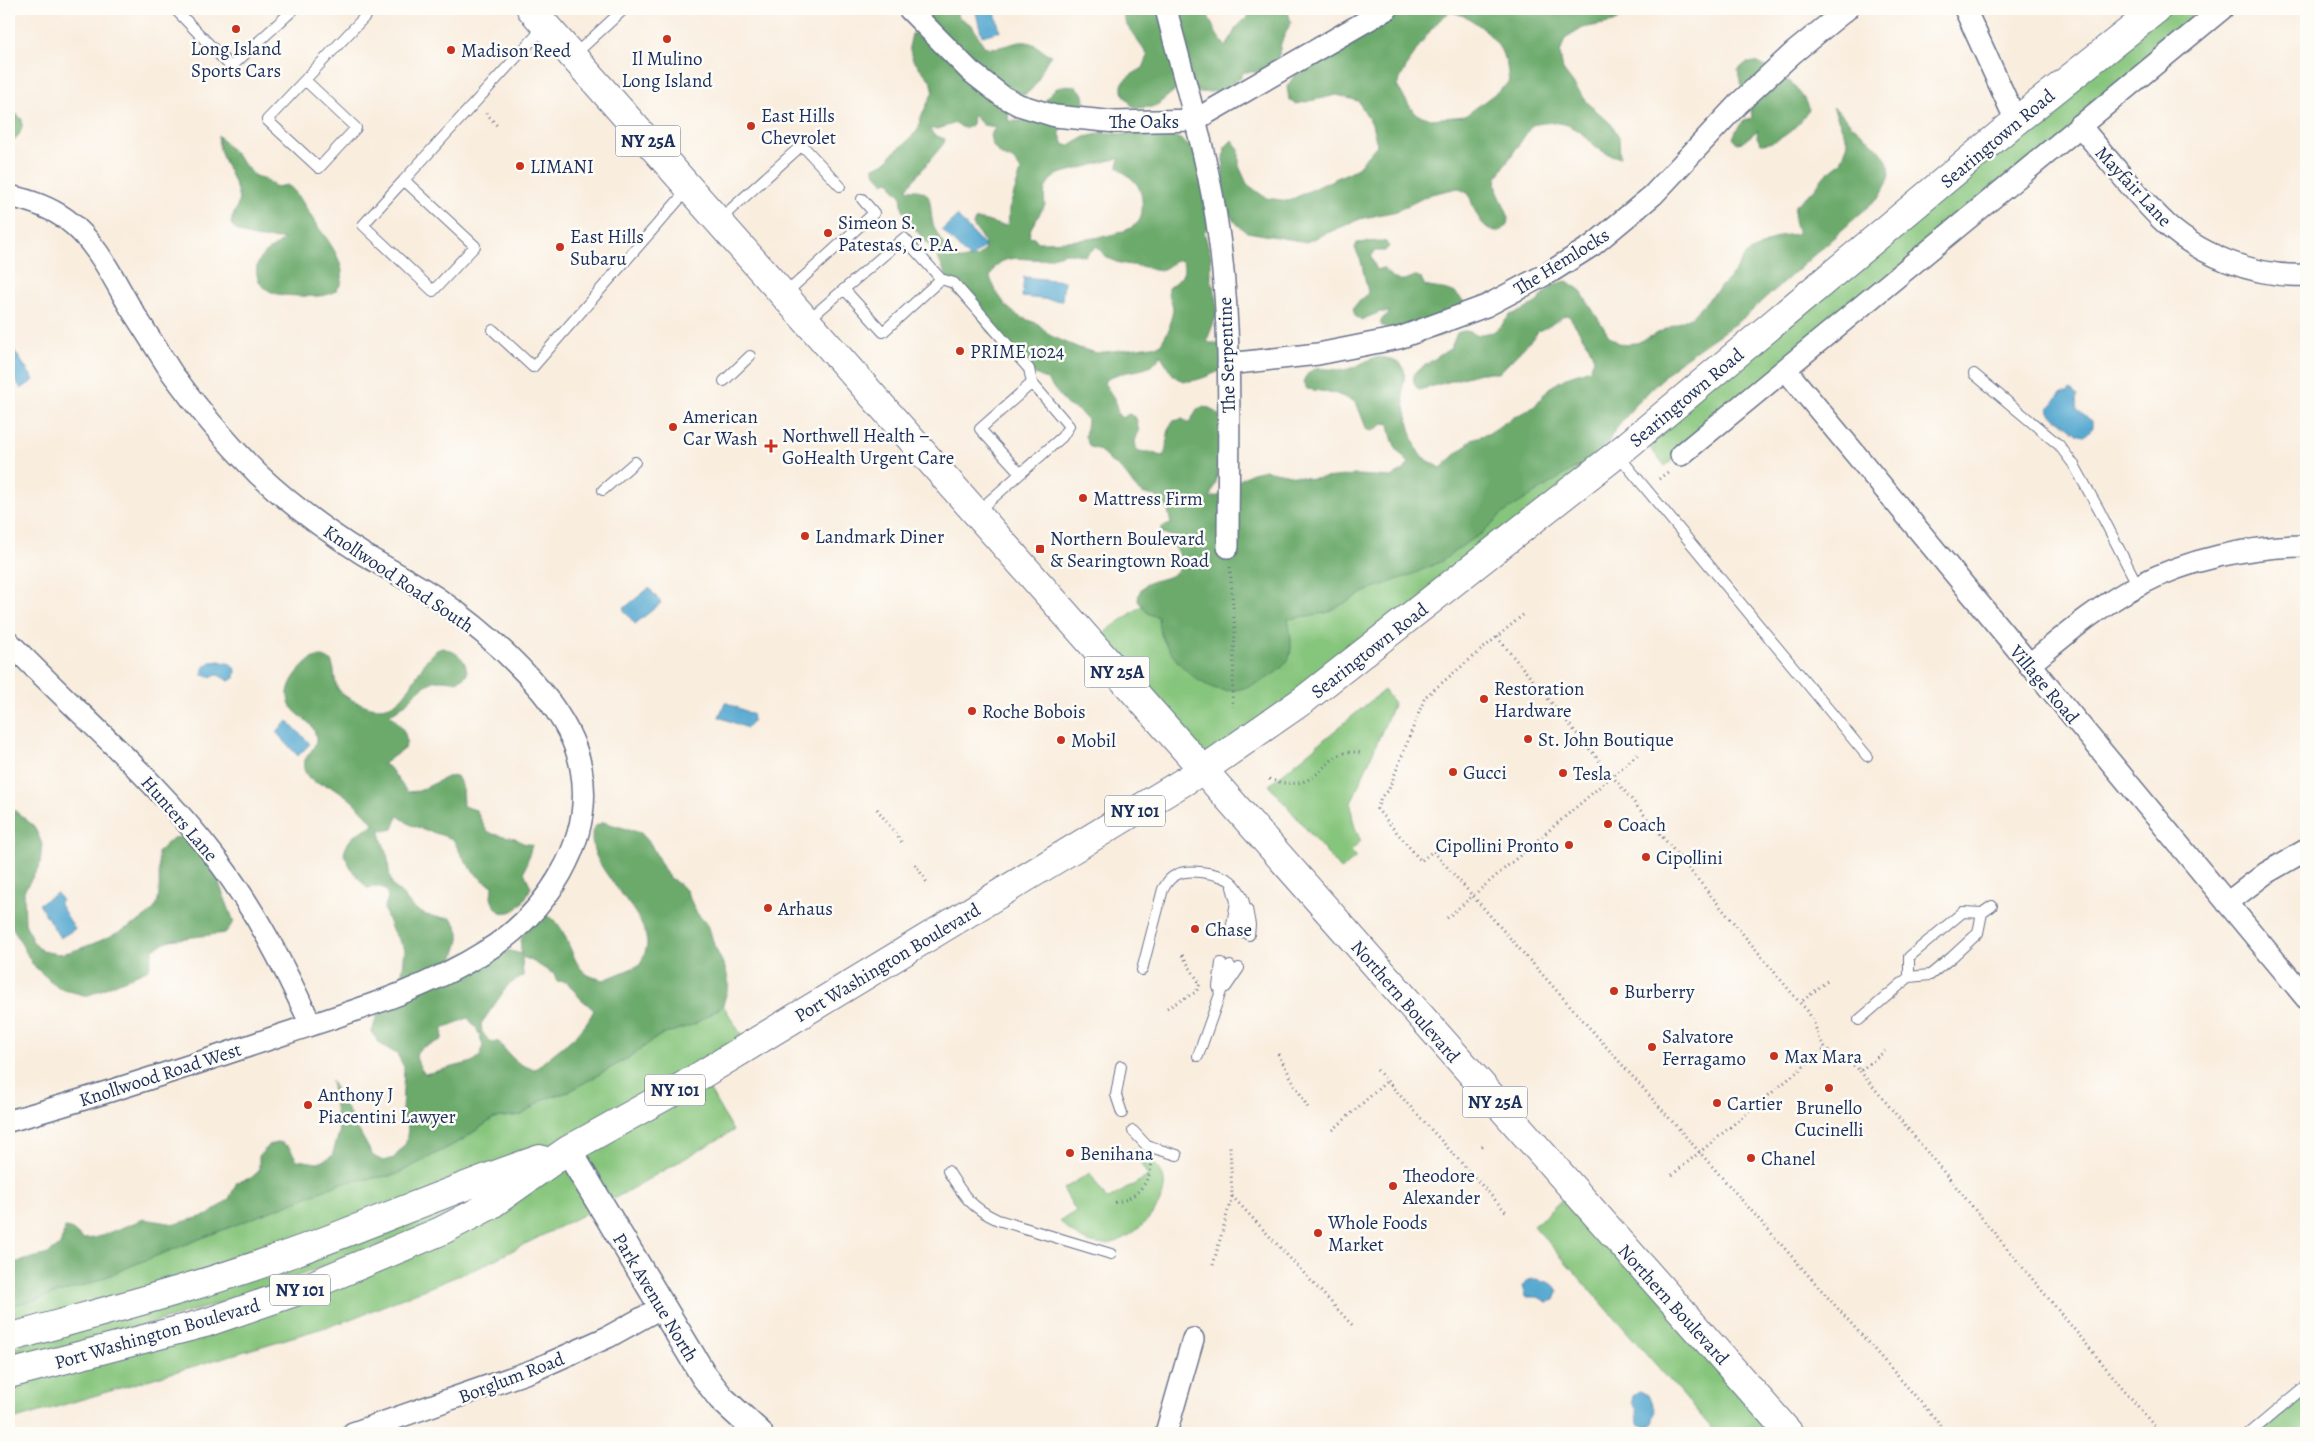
<svg xmlns="http://www.w3.org/2000/svg" width="2315" height="1442" viewBox="0 0 2315 1442" font-family="Alegreya,serif">
<style>
.green{fill:#86c57c;stroke:#507a6d}
.forest{fill:#6caa6c;stroke:#446c65;fill-rule:evenodd}
.water{fill:#54a8d0;stroke:#386c97}
.lines{fill:none;stroke-linecap:round;stroke-linejoin:round}
.service-casing{stroke:#69728b;stroke-width:12}
.minor-casing{stroke:#69728b;stroke-width:24}
.tertiary-casing{stroke:#69728b;stroke-width:29}
.primary-casing{stroke:#69728b;stroke-width:30}
.path{stroke:#69728b;stroke-width:3;stroke-dasharray:1 4;stroke-linecap:butt}
.service{stroke:#fff;stroke-width:10}
.minor{stroke:#fff;stroke-width:21}
.tertiary{stroke:#fff;stroke-width:26}
.primary{stroke:#fff;stroke-width:28}
.poi-dot{fill:#c8321e;stroke:#fdfcf7;stroke-width:2}
.labels{text-anchor:middle;stroke-width:5;stroke-linejoin:round;paint-order:stroke}
.shield{fill:#fdfcf7;stroke:#5f6c8c;stroke-width:1}
.shield-label{font-size:18px;font-weight:bold;fill:#1b2f5e}
.poi-label{font-size:19px;fill:#1b2f5e;stroke:#fdfcf7;text-anchor:start}
.street-label{font-size:19px;fill:#1b2f5e;stroke:#fdfcf7}
</style>
<rect width="100%" height="100%" fill="#fdfcf7"/>
<filter id="ink" filterUnits="userSpaceOnUse"><feTurbulence type="fractalNoise" baseFrequency=".02" numOctaves="2"/><feDisplacementMap in="SourceGraphic" scale="10" xChannelSelector="R" yChannelSelector="G"/><feConvolveMatrix kernelMatrix="1 2 1 2 8 2 1 2 1" color-interpolation-filters="sRGB"/></filter>
<filter id="wash" filterUnits="userSpaceOnUse"><feTurbulence type="fractalNoise" baseFrequency=".0096" numOctaves="4" result="noise"/><feDisplacementMap in="SourceGraphic" scale="20" xChannelSelector="R" yChannelSelector="G"/><feGaussianBlur stdDeviation="1.12" result="paint"/><feColorMatrix in="noise" values="0 0 0 0 0 0 0 0 0 0 0 0 0 0 0 0 0 1.4 0 .05"/><feComposite in="paint" operator="in"/></filter>
<g filter="url(#wash)">
<rect width="100%" height="100%" fill="#f9edde"/>
<path class="green" d="M2162,9H2221L1665,466L1641,437Z
M1604,464L1203,770L1091,642L1210,557L1573,469Z
M1384,690L1394,703L1351,803C1352,818 1354,828 1361,841L1351,851L1356,857L1341,870L1269,785Z
M723,1005L748,1046L701,1075L733,1131L610,1201L480,1267L343,1322L9,1421V1379L363,1270L577,1146L9,1336V1306L35,1300L92,1283L133,1265L345,1182L395,1175L462,1140L494,1118L522,1115L544,1099L568,1092L628,1058L659,1036L712,1014Z
M1132,1149C1140,1155 1154,1161 1160,1170C1178,1198 1134,1242 1106,1244C1087,1246 1071,1234 1060,1221L1076,1211L1063,1189L1090,1173L1107,1200L1148,1176Z
M527,1177L414,1232L252,1294L18,1362L14,1347Z
M1572,1190L1789,1433H1716L1534,1226Z
M2306,1386V1431L2303,1433H2250Z"/>
<path class="forest" d="M926,9H958V17L972,25L984,46C1000,52 1012,40 1027,42C1038,44 1042,53 1051,55C1038,71 1040,92 1017,97L1009,112L1008,121C1017,121 1028,122 1035,115C1048,103 1048,83 1072,86C1077,86 1081,90 1083,95C1084,100 1085,106 1082,110C1076,119 1065,123 1059,132L1064,145H1071L1085,137L1102,133L1132,134L1157,129L1180,139L1213,165L1222,182L1225,147L1232,140L1239,149V166L1247,184L1266,198L1288,201L1356,169L1377,145L1372,124L1358,101L1337,95L1296,104L1289,99L1287,87L1294,76L1333,54L1378,14L1369,9H1631L1614,22L1583,28L1565,39L1560,53L1563,70L1587,102L1612,125L1619,137L1620,157C1583,153 1588,112 1532,125L1497,177C1493,197 1512,207 1507,225C1505,228 1502,231 1498,231C1481,232 1473,207 1469,194L1458,188L1431,194L1397,211L1360,219L1306,242L1247,232C1233,223 1226,210 1221,195L1219,210L1204,232L1211,256V279L1217,299L1216,317L1207,340L1209,343H1221L1223,370C1207,375 1184,391 1171,372C1167,367 1165,361 1160,355C1152,378 1118,365 1104,383L1114,398L1118,414L1122,418L1129,414L1136,418L1139,431L1135,441L1137,452H1150L1161,456L1165,454L1169,428L1173,421L1183,419L1189,424L1197,409L1202,407L1210,408L1220,416L1219,459L1216,482L1210,498L1221,495L1238,481L1252,473L1265,470L1312,479L1356,475L1391,477L1404,470L1409,463C1395,451 1391,440 1389,423L1383,424L1373,431L1367,430L1356,402L1334,393L1307,389L1303,382C1311,361 1328,371 1343,370C1361,368 1371,352 1390,359C1394,360 1398,361 1401,364C1408,372 1402,383 1403,393C1403,404 1413,444 1419,453C1422,458 1435,464 1441,468L1474,438L1488,434L1510,419L1534,407L1549,388L1569,376L1590,369L1594,359L1589,346L1569,316L1565,315L1549,326L1538,331L1535,336L1499,373H1480L1419,390C1413,384 1412,379 1416,371L1451,348L1457,333C1464,330 1468,330 1475,335L1493,332L1501,326L1510,315L1524,310L1537,302L1554,284L1567,281L1580,290L1609,336L1620,344L1637,343L1691,317L1735,272L1745,255L1779,236L1798,234L1794,220L1795,205L1812,192L1825,175L1841,162L1848,143L1833,107C1843,114 1849,123 1859,131C1871,142 1894,158 1889,178C1887,184 1883,191 1880,196L1746,316L1678,363L1636,404L1613,433L1605,449L1591,463L1573,469L1502,514L1481,534L1469,541L1442,561L1411,575L1371,589L1326,613L1288,619C1290,631 1294,649 1288,660C1278,677 1240,694 1221,690C1193,685 1157,646 1158,617L1149,614L1138,601C1139,571 1173,588 1183,563L1174,546L1172,536L1161,533L1162,527L1171,524L1168,511L1156,496C1136,494 1136,488 1126,475C1122,469 1117,466 1111,462C1102,454 1103,450 1090,447L1085,437L1087,420L1079,411L1067,405L1047,380L1024,368L984,326L978,315L982,308L979,302L961,298L955,294L935,252L908,221L903,211L901,196L894,189L892,183L888,181L884,183L874,172V167L888,161L892,154L911,138L919,127L920,119L932,94L933,87L930,80L913,60L909,47L912,34L920,31L930,16ZM1450,12C1472,15 1497,37 1505,59C1508,66 1508,75 1509,83L1465,116L1431,119L1414,113L1397,86C1406,65 1431,23 1450,12ZM973,115L983,125L996,127L990,135C992,149 1000,157 1014,160L1021,171L1009,209L1008,225C996,227 987,218 975,220L973,225L985,243L984,251L977,257L961,260C948,253 938,238 933,224C928,204 936,188 908,190L907,188L944,143L945,139L934,135L929,129H938L956,123L963,128L969,127L972,124ZM1119,158L1118,167C1123,173 1130,176 1135,182C1141,188 1143,200 1142,208C1142,214 1141,221 1135,225C1118,239 1061,242 1038,242L1034,237L1029,236L1031,228L1045,205C1043,190 1045,182 1059,174ZM1097,246C1111,266 1123,263 1145,267C1150,269 1155,271 1160,270C1169,268 1172,261 1180,260L1183,263C1187,277 1177,280 1168,288C1167,296 1172,300 1173,308C1173,315 1169,321 1170,328L1160,345L1097,353L1079,348L1051,336L1038,324L1018,316L1007,307L995,290L990,277C1000,250 1022,261 1043,259C1052,258 1061,253 1069,253C1074,253 1080,255 1085,256Z
M1205,9L1217,35L1226,47L1236,28L1255,9H1285L1288,12L1291,22L1281,43L1278,60L1273,67L1260,72H1244C1234,89 1217,93 1198,92L1184,77L1175,90L1155,107L1134,108C1114,85 1120,81 1143,68L1148,56L1126,24L1121,9Z
M1756,62L1766,67L1777,76L1792,83L1803,97L1809,109C1800,125 1780,144 1761,144L1757,137L1758,130L1743,142L1737,143L1733,138C1737,128 1741,120 1752,118C1751,99 1740,89 1738,70L1746,63Z
M9,108L22,119C23,131 19,137 9,144Z
M218,135L255,176L263,178L276,187L287,185C299,191 311,219 321,231C331,243 354,277 335,291C326,298 308,296 298,296C286,295 275,296 265,288C257,282 254,270 259,261C264,251 277,247 284,239C267,238 242,240 231,224C232,213 241,206 238,194C233,174 218,157 218,135Z
M1378,241L1386,242L1389,247L1385,251H1375L1371,257L1377,270L1383,268C1396,280 1397,284 1415,276L1421,278L1425,286C1444,291 1456,286 1466,306C1462,313 1459,321 1454,327C1434,348 1405,331 1382,326L1380,321L1390,312H1380L1361,320L1355,316L1353,309C1357,301 1364,300 1368,292L1361,261L1355,248L1357,243Z
M442,648C456,651 467,659 467,674C457,687 446,677 434,681C416,687 407,708 389,714C399,723 410,734 405,748L383,764L390,768L407,792L419,791L447,777L457,776L462,786L463,806L476,810L486,830L493,834L515,838L523,843L532,845L524,872L531,887C525,900 517,916 500,912C492,903 488,898 494,886C474,879 462,857 453,839L411,825L398,816L393,829L384,831L380,828C380,838 384,845 387,854C389,862 388,872 391,881C394,890 400,891 405,898C418,915 430,918 451,918C464,934 459,941 453,959L484,944L522,954C516,935 529,928 541,914C567,918 567,954 583,971C589,977 597,978 604,980L640,965C642,959 647,950 647,943C644,903 580,865 594,827L603,822L641,833L650,843L667,875L686,890L696,912L709,927L714,945L726,970L729,984L723,1005L695,1024L659,1036L628,1058L568,1092L544,1099L522,1115L494,1118L462,1140L395,1175L345,1182L133,1265L92,1283L35,1300L9,1306V1264L48,1254L60,1245L65,1228L71,1229L83,1239L95,1238L144,1219L175,1224L208,1215L229,1199L237,1182L251,1178L259,1171V1156L269,1145L280,1142L289,1147L297,1160L318,1163L332,1156L339,1133L331,1081L373,1156L383,1161L394,1158L406,1143L408,1129L402,1111L404,1067L397,1054L380,1044L372,1033L377,1014L394,1000L403,968L405,949L392,930L384,909L388,897L386,890L381,887L367,888L352,870L344,854C349,834 358,834 374,824C363,811 348,795 334,788C326,784 316,785 309,778C293,759 318,753 316,737C314,722 301,719 293,709C279,691 297,671 310,660C317,655 324,656 331,661C336,670 333,682 339,690C344,697 354,701 362,704C412,725 414,655 442,648ZM522,957C535,961 542,968 554,974L557,981L567,982L580,998L594,1010C579,1040 558,1047 536,1069C518,1067 510,1056 499,1042L489,1041L482,1032L481,1024L508,985L523,976ZM468,1018L477,1029L483,1045L481,1055L473,1062L425,1074C421,1070 419,1065 417,1060C412,1045 434,1046 442,1039L443,1028Z
M9,806L34,826L42,844L40,865L24,891L25,923L33,942L42,951C49,952 58,955 65,953C84,949 147,923 156,906C162,895 158,865 158,852L173,838L182,837L193,840L217,878L234,922L225,933L170,940L153,949L149,969L87,996L58,988L33,965L9,921Z"/>
<path class="water" d="M975,9H994L1000,31L982,36Z
M957,216L985,246L970,259L942,230Z
M1024,277L1064,281L1062,301L1022,297Z
M13,349L34,380L21,389L9,370V351Z
M2070,390L2078,396L2076,399L2078,411L2092,421V428L2085,436L2079,435L2050,413L2049,408L2061,393H2068Z
M649,588L661,603L635,624L623,609Z
M219,661L231,664L236,670L235,678L229,681L218,675L208,677L203,674V668L211,662Z
M725,702L752,714C754,720 752,724 747,728L719,717Z
M288,721L310,744L298,756L276,732Z
M57,893L62,901L59,903L75,929L60,938L39,904Z
M1534,1279C1544,1280 1555,1282 1558,1292L1555,1300L1547,1302L1538,1297H1525L1522,1286L1528,1280Z
M1640,1391L1648,1395L1655,1411L1652,1424L1646,1427L1638,1424L1637,1410L1632,1402L1633,1396Z"/>
</g>
<g filter="url(#ink)">
<g class="lines">
<defs>
<path id="service" d="M175,9L231,67L294,9
M573,56L624,9
M305,80L356,128L319,168L267,120L372,9
M404,180L475,246L433,291L363,225Z
M404,180L545,26
M719,220L802,145L840,186
M941,279L954,283L1029,369L1032,383L1069,426L1062,437L978,511
M785,294L874,213L862,199
M808,320L904,238L941,279L883,332L844,289
M493,330L533,367L689,188
M1974,374L2059,445L2074,465L2099,510L2138,586
M724,381L750,356
M1618,455L1867,756
M1020,473L980,429L1032,383
M603,490L635,462
M1247,909L1250,925L1249,935
M1231,930L1236,902L1232,887
M1142,970L1163,889C1167,883 1169,878 1176,875C1188,868 1217,873 1229,880C1235,884 1240,892 1243,899C1247,909 1242,922 1240,933
M1909,977V957L1963,912L1982,913L1992,906
M1218,987L1221,963
M1226,987L1239,968
M1859,1020L1909,977L1930,975L1952,957L1978,933L1982,913
M1198,1056L1230,966
M1121,1066L1116,1095L1122,1113
M1133,1131L1147,1146L1177,1155
M948,1171C963,1195 971,1208 998,1220L1111,1254
M2250,1433L2306,1386
M2303,1433L2306,1431"/>
<path id="minor" d="M909,9L970,71L1002,96L1019,105L1055,116L1116,122L1195,120L1387,9
M1166,9C1185,84 1209,160 1219,237C1233,339 1228,444 1228,547
M1965,9L2016,121
M2079,125C2106,156 2131,189 2160,218C2195,254 2256,278 2306,275
M9,196C29,200 49,207 66,219C96,241 112,276 130,307C144,329 158,351 172,373C198,409 227,443 258,474C290,504 326,531 363,554C388,569 413,582 437,598C475,624 512,656 542,692C559,713 576,741 581,768C595,841 546,914 486,951C425,990 353,1011 284,1034C193,1065 102,1095 9,1121
M1228,364L1318,354L1399,338L1486,306L1552,271L1593,245L1653,195L1738,104L1793,53L1847,9
M1785,369L2306,998
M1681,455L2222,9
M9,642C78,714 157,780 218,861C256,911 285,968 311,1025
M2029,665C2064,636 2097,607 2137,586C2188,559 2249,546 2306,546
M2227,903L2266,873L2306,850
M353,1433L534,1370L608,1337L662,1307
M1166,1433L1193,1339"/>
<path id="tertiary" d="M568,1150L704,1376L721,1398L759,1433"/>
<path id="primary" d="M531,9C952,482 1368,960 1789,1433
M9,1338C104,1311 200,1287 292,1253C375,1223 456,1187 540,1159
M9,1374L205,1323L298,1291L441,1231L489,1206L568,1150L683,1086L1203,770L1305,699L1617,454L2016,121L2157,9"/>
</defs>
<use href="#service" class="service-casing"/>
<use href="#minor" class="minor-casing"/>
<use href="#tertiary" class="tertiary-casing"/>
<use href="#primary" class="primary-casing"/>
<path class="path" d="M486,113L499,128
M1659,479L1669,471
M1230,567L1235,631L1232,707
M1523,615L1425,697L1389,789L1381,797L1377,809L1421,861L1433,851L1948,1433
M1497,637L1800,1003
M1269,779C1326,799 1320,744 1361,753
M877,809L903,844
M915,864L928,884
M1447,918L1638,754
M1827,981L1800,1003C1803,1006 1808,1010 1810,1015C1816,1025 1817,1037 1825,1047C1835,1058 1850,1060 1860,1071L1885,1051
M1167,1008L1196,992L1200,984L1181,953
M1278,1054L1308,1108
M1377,1070L1507,1213
M1860,1071L2160,1433
M1333,1130L1387,1081
M1482,1147L1486,1144
M1672,1175L1826,1048
M1232,1196L1354,1327
M1115,1202C1136,1200 1150,1182 1152,1162
M1213,1265L1232,1196L1230,1145
M2200,1433L2201,1432"/>
<use href="#service" class="service"/>
<use href="#minor" class="minor"/>
<use href="#tertiary" class="tertiary"/>
<use href="#primary" class="primary"/>
</g>
</g>
<g class="poi-dot">
<circle cx="236" cy="29" r="5"/>
<circle cx="667" cy="39" r="5"/>
<circle cx="451" cy="50" r="5"/>
<circle cx="751" cy="126" r="5"/>
<circle cx="520" cy="166" r="5"/>
<circle cx="828" cy="233" r="5"/>
<circle cx="560" cy="247" r="5"/>
<circle cx="960" cy="351" r="5"/>
<circle cx="673" cy="427" r="5"/>
<path d="M768.5 438.5h5v5h5v5h-5v5h-5v-5h-5v-5h5z"/>
<circle cx="1083" cy="498" r="5"/>
<circle cx="805" cy="536" r="5"/>
<rect x="1035" y="544" width="10" height="10" rx="2.5"/>
<circle cx="1484" cy="699" r="5"/>
<circle cx="972" cy="711" r="5"/>
<circle cx="1528" cy="739" r="5"/>
<circle cx="1061" cy="740" r="5"/>
<circle cx="1453" cy="772" r="5"/>
<circle cx="1563" cy="773" r="5"/>
<circle cx="1608" cy="824" r="5"/>
<circle cx="1569" cy="845" r="5"/>
<circle cx="1646" cy="857" r="5"/>
<circle cx="768" cy="908" r="5"/>
<circle cx="1195" cy="929" r="5"/>
<circle cx="1614" cy="991" r="5"/>
<circle cx="1652" cy="1047" r="5"/>
<circle cx="1774" cy="1056" r="5"/>
<circle cx="1829" cy="1088" r="5"/>
<circle cx="1717" cy="1103" r="5"/>
<circle cx="308" cy="1105" r="5"/>
<circle cx="1070" cy="1153" r="5"/>
<circle cx="1751" cy="1158" r="5"/>
<circle cx="1393" cy="1186" r="5"/>
<circle cx="1318" cy="1233" r="5"/>
</g>
<g class="labels">
<g class="shield">
<rect x="615.5" y="125.5" width="65" height="31" rx="4"/>
<rect x="1084.5" y="656.5" width="65" height="31" rx="4"/>
<rect x="1105" y="795.5" width="60" height="31" rx="4"/>
<rect x="645" y="1074.5" width="60" height="31" rx="4"/>
<rect x="1462.5" y="1086.5" width="65" height="31" rx="4"/>
<rect x="270" y="1274.5" width="60" height="31" rx="4"/>
</g>
<g class="shield-label">
<text x="648" y="147">NY 25A</text>
<text x="1117" y="678">NY 25A</text>
<text x="1135" y="817">NY 101</text>
<text x="675" y="1096">NY 101</text>
<text x="1495" y="1108">NY 25A</text>
<text x="300" y="1296">NY 101</text>
</g>
<g class="poi-label">
<text x="236" y="55" text-anchor="middle">Long Island<tspan x="236" dy="22">Sports Cars</tspan></text>
<text x="461" y="57">Madison Reed</text>
<text x="667" y="65" text-anchor="middle">Il Mulino<tspan x="667" dy="22">Long Island</tspan></text>
<text x="761" y="122">East Hills<tspan x="761" dy="22">Chevrolet</tspan></text>
<text x="530" y="173">LIMANI</text>
<text x="838" y="229">Simeon S.<tspan x="838" dy="22">Patestas, C.P.A.</tspan></text>
<text x="570" y="243">East Hills<tspan x="570" dy="22">Subaru</tspan></text>
<text x="970" y="358">PRIME 1024</text>
<text x="683" y="423">American<tspan x="683" dy="22">Car Wash</tspan></text>
<text x="782" y="442">Northwell Health –<tspan x="782" dy="22">GoHealth Urgent Care</tspan></text>
<text x="1093" y="505">Mattress Firm</text>
<text x="815" y="543">Landmark Diner</text>
<text x="1050" y="545">Northern Boulevard<tspan x="1050" dy="22">&amp; Searingtown Road</tspan></text>
<text x="1494" y="695">Restoration<tspan x="1494" dy="22">Hardware</tspan></text>
<text x="982" y="718">Roche Bobois</text>
<text x="1538" y="746">St. John Boutique</text>
<text x="1071" y="747">Mobil</text>
<text x="1463" y="779">Gucci</text>
<text x="1573" y="780">Tesla</text>
<text x="1618" y="831">Coach</text>
<text x="1559" y="852" text-anchor="end">Cipollini Pronto</text>
<text x="1656" y="864">Cipollini</text>
<text x="778" y="915">Arhaus</text>
<text x="1205" y="936">Chase</text>
<text x="1624" y="998">Burberry</text>
<text x="1662" y="1043">Salvatore<tspan x="1662" dy="22">Ferragamo</tspan></text>
<text x="1784" y="1063">Max Mara</text>
<text x="318" y="1101">Anthony J<tspan x="318" dy="22">Piacentini Lawyer</tspan></text>
<text x="1727" y="1110">Cartier</text>
<text x="1829" y="1114" text-anchor="middle">Brunello<tspan x="1829" dy="22">Cucinelli</tspan></text>
<text x="1080" y="1160">Benihana</text>
<text x="1761" y="1165">Chanel</text>
<text x="1403" y="1182">Theodore<tspan x="1403" dy="22">Alexander</tspan></text>
<text x="1328" y="1229">Whole Foods<tspan x="1328" dy="22">Market</tspan></text>
</g>
<g class="street-label">
<text x="1144" y="128">The Oaks</text>
<text transform="translate(1997 138) rotate(-40)" y="7">Searingtown Road</text>
<text transform="translate(2134 186) rotate(47)" y="7">Mayfair Lane</text>
<text transform="translate(1561 261) rotate(-32)" y="7">The Hemlocks</text>
<text transform="translate(1226 355) rotate(-92)" y="7">The Serpentine</text>
<text transform="translate(1686 397) rotate(-40)" y="7">Searingtown Road</text>
<text transform="translate(399 578) rotate(34)" y="7">Knollwood Road South</text>
<text transform="translate(1369 650) rotate(-38)" y="7">Searingtown Road</text>
<text transform="translate(2045 684) rotate(50)" y="7">Village Road</text>
<text transform="translate(180 818) rotate(49)" y="7">Hunters Lane</text>
<text transform="translate(887 962) rotate(-31)" y="7">Port Washington Boulevard</text>
<text transform="translate(1406 1001) rotate(49)" y="7">Northern Boulevard</text>
<text transform="translate(160 1074) rotate(-18)" y="7">Knollwood Road West</text>
<text transform="translate(656 1297) rotate(59)" y="7">Park Avenue North</text>
<text transform="translate(1674 1304) rotate(48)" y="7">Northern Boulevard</text>
<text transform="translate(157 1333) rotate(-16)" y="7">Port Washington Boulevard</text>
<text transform="translate(511 1377) rotate(-21)" y="7">Borglum Road</text>
</g>
</g>
<rect width="2315" height="1442" fill="none" stroke="#fdfcf7" stroke-width="30"/>
</svg>
